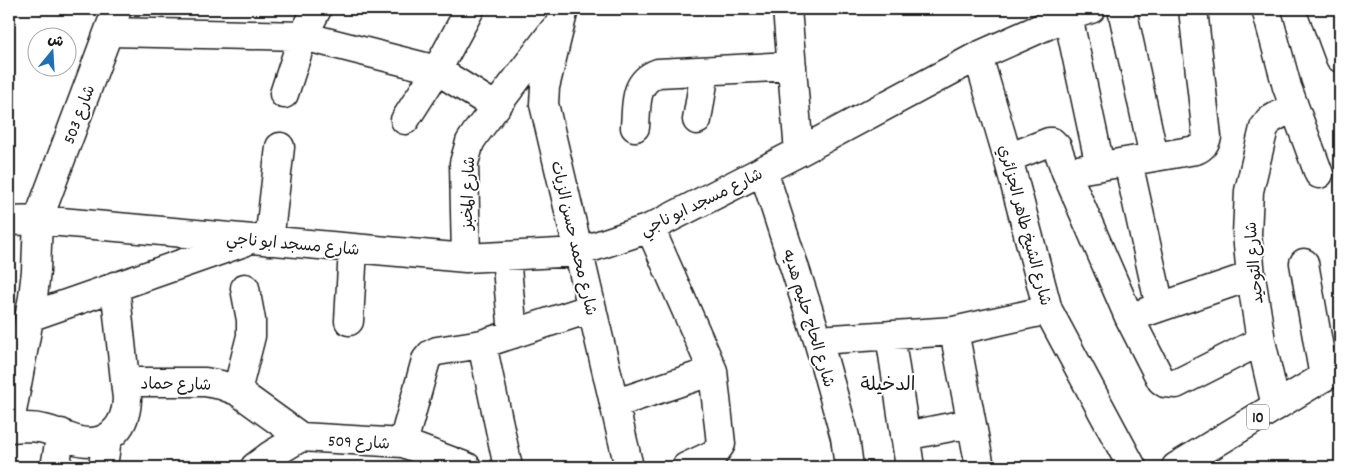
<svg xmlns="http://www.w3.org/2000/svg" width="1349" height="476" viewBox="0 0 1349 476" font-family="Dekko,'Playpen Sans Arabic',sans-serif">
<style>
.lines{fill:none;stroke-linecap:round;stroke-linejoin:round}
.minor-casing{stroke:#1c1c1c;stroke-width:31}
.major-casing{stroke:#1c1c1c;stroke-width:31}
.minor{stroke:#fff;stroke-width:28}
.major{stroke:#fff;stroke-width:28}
.labels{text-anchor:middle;stroke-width:4;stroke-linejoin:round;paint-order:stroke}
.shield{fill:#fff;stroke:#606060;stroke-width:1}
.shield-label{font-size:15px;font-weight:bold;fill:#1c1c1c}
.street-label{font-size:16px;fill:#1c1c1c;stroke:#fff}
.quarter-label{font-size:19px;fill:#1c1c1c;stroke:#fff}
</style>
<rect width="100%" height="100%" fill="#fff"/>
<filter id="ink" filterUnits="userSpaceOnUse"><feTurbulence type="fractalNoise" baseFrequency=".02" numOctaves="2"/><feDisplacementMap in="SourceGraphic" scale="10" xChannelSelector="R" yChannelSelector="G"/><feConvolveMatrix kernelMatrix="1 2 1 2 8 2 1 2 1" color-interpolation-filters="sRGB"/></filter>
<g filter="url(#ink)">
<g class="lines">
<defs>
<path id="minor" d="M564,9L545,87L544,104L629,467
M787,9L799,152
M1122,9L1154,157
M1266,9L1287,87L1319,174
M1322,9L1340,58
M1068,16L1100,166
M109,32L303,36L437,70L496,107
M978,56L1008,158L1048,310L1132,467
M284,94L303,36L317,9
M405,120L437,70L470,9
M697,120L705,71
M635,127C637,105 633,82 658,73L792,66
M1008,158L1049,142H1052L1057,147L1066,172L1129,317L1161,380L1165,383L1176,384L1261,341
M1128,162L1160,307
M763,170L818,340L845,437L849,467
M1066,172L1196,150C1203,147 1205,143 1207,137L1193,9
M9,221L38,220L466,258L578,252L650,228L799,152L978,56L1068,16L1091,9
M650,228L713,371L721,444L714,454L686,467
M269,241L280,147
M506,257L513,334
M466,258L464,163L470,142L476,133L554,30
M1304,263L1324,377
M1143,313L1251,276
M29,317L244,242
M349,321L353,248
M954,331L980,467
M890,335L910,467
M818,340L954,331L1048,310
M482,344L508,467
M125,382H205L221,385L237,391L301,437
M237,391L251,336V320L245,288
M614,404L713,371
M1276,406L1261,341L1251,276L1247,234L1249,191L1264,128L1270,120L1294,106
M9,428L33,297L36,271L38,220L117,9
M9,428C21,427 32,426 44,429C54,431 63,436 73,439C104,450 126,430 127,399L115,286
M905,436L971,423
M403,443L426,360L431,354L437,351L482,344L592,308
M55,467L61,433
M103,467L107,438
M255,467L271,455L301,437L403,443L467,467"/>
<path id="major" d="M1176,467L1340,367"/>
</defs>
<use href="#minor" class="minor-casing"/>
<use href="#major" class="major-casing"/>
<use href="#minor" class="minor"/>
<use href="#major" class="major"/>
</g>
</g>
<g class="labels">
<rect class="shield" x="1247" y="404.5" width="22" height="25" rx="4"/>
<g class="shield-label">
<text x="1258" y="422">10</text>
</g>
<g class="street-label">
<text transform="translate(78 114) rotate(-69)" y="6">شارع 503</text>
<text transform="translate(467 193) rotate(-88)" y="6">شارع المخبز</text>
<text transform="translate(701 201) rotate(-26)" y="6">شارع مسجد ابو ناجي</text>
<text transform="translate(1026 225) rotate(75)" y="6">شارع الشيخ طاهر الجزائري</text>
<text transform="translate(575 238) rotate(77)" y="6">شارع محمد حسن الزيات</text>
<text transform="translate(293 243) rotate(5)" y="6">شارع مسجد ابو ناجي</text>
<text transform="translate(1253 263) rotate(-95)" y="6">شارع التوحيد</text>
<text transform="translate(810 318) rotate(73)" y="6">شارع الحاج حليم هديه</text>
<text transform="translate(176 383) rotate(1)" y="6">شارع حماد</text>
<text transform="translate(359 441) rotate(3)" y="6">شارع 509</text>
</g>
<g class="quarter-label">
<text x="888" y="390">الدخيلة</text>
</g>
</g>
<rect width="1349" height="476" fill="none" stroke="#fff" stroke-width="30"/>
<rect x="15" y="15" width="1319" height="446" fill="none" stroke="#1c1c1c" stroke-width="2" filter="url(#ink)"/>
<g transform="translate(52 52) rotate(18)"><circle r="24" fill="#ffffff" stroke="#a4a4a4"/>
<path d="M0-4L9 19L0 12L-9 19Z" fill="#1f6fb2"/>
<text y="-8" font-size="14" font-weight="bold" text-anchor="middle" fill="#1c1c1c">ش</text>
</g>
</svg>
